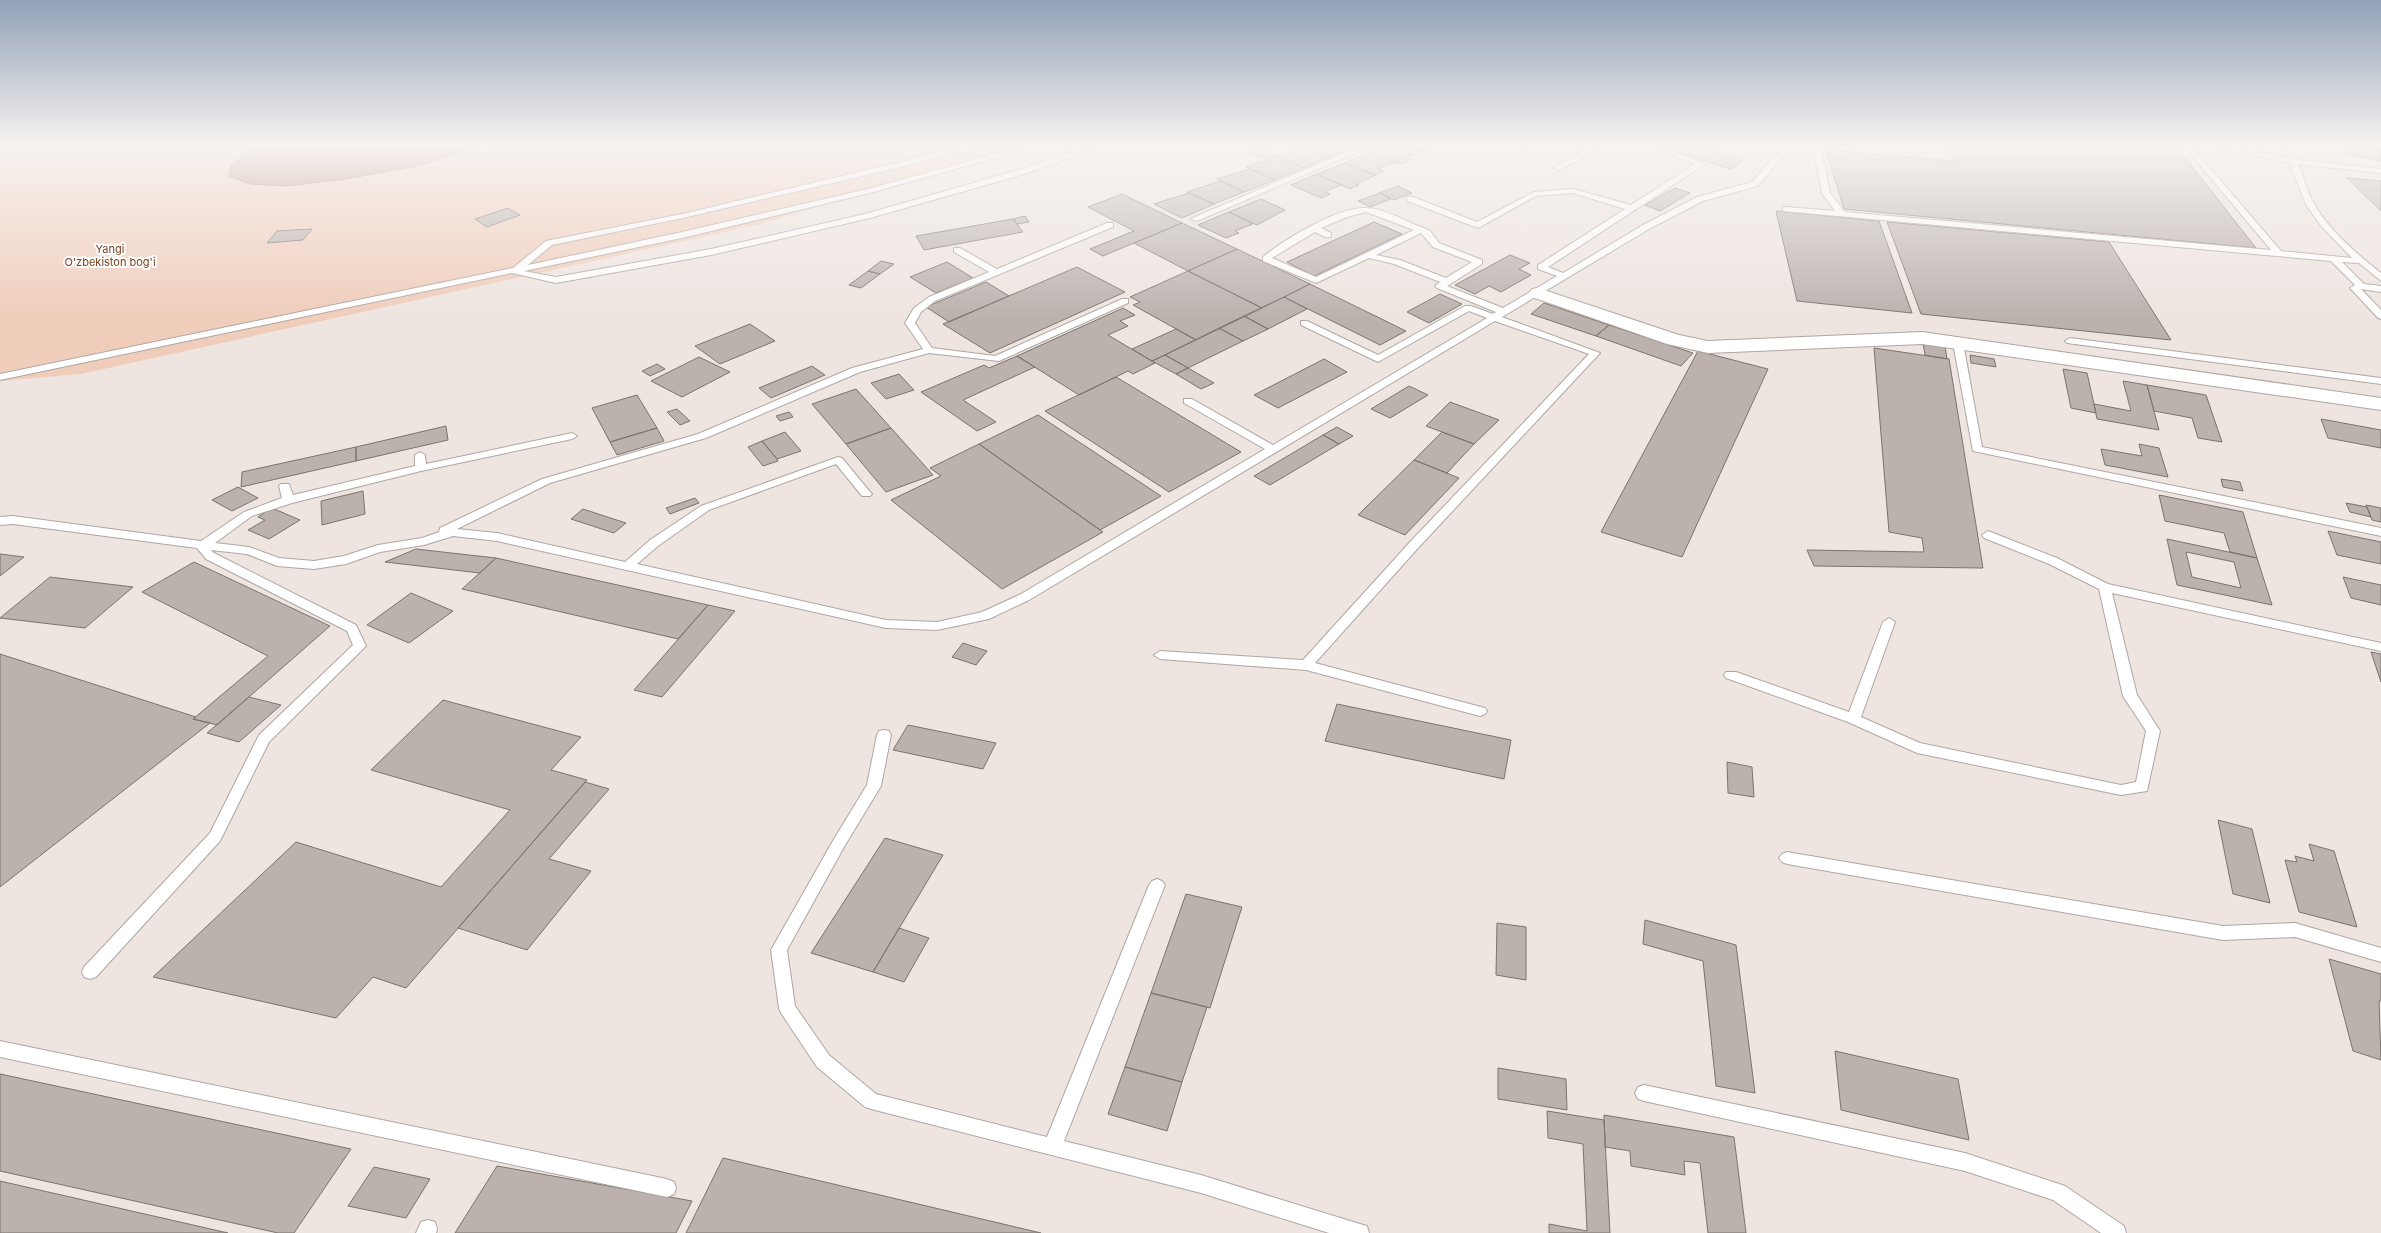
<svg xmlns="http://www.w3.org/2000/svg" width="2381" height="1233" viewBox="0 0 2381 1233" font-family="Inter,sans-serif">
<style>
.green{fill:#f0cdbb}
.water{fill:#b28771;stroke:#89695a}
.building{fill:#bbb2ae;stroke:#7b736f;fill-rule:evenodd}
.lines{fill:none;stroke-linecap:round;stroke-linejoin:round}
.service-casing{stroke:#afa6a2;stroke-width:2}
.minor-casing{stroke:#afa6a2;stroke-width:2}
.service{fill:#fff;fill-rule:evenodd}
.minor{fill:#fff;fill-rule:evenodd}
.labels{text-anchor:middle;stroke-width:4;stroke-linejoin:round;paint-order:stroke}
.far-park-label{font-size:11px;fill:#79401d;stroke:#fff}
</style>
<rect width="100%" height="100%" fill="#eee5e0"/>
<path class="green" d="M0,145H1022L757,225L81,374L0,381Z"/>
<path class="water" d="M258,145H487L416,166L346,179L287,186L250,184L229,176L231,165Z"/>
<path class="building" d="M1354,145L1356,146L1330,157L1303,146Z
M1387,145H1407L1421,151L1405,158L1411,160L1400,164L1371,152Z
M1407,145H1434L1431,147L1436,148L1426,153Z
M1656,145H1692L1742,161L1730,169Z
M1947,145H2175L2256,248L1844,209L1826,150L1954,161Z
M2346,145L2381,150V161L2346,154Z
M1305,147L1330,157L1304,168L1276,156Z
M1258,148L1276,156L1304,168L1275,180L1246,167L1261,161L1265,163L1270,161L1248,152Z
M1371,152L1395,162L1378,169L1384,171L1374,175L1345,163Z
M1345,163L1369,173L1376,175L1356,184L1359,185L1350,189L1317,174Z
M1250,169L1275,180L1244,192L1217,179Z
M1317,174L1341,185L1324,192L1330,194L1321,198L1291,185Z
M2347,178L2381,181V211Z
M1220,181L1244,192L1214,204L1187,192Z
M1398,186L1412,193L1394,200L1380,193Z
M1675,188L1690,193L1660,211L1645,205Z
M1189,193L1214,204L1182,218L1154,204Z
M1380,193L1391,199L1370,207L1358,201Z
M1122,194L1182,223L1103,256L1090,249L1134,231L1088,207Z
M1261,199L1285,210L1257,225L1229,212Z
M508,208L520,215L487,227L475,219Z
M1776,211L1879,221L1912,313L1797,301Z
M1229,212L1253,224L1235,231L1239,233L1226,238L1198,225Z
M1025,216L1029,222L1017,224L1013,219Z
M1013,219L1023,232L924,250L916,236Z
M1374,222L1402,234L1314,276L1287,262Z
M1887,222L2109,242L2171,340L1921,314Z
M1182,223L1237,249L1188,271L1134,243Z
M312,229L303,240L267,243L277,231Z
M1237,249L1310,284L1262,308L1188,271Z
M1510,255L1530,263L1519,269L1531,275L1501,292L1489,286L1475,294L1455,285Z
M881,261L894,264L880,274L868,271Z
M947,262L973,278L936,293L910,277Z
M1077,267L1125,292L990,353L943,324Z
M868,271L880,274L861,288L849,285Z
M1188,271L1262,308L1196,340L1133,305L1140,302L1130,297Z
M986,282L1009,296L949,322L926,307Z
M1310,284L1406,331L1380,345L1284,297Z
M1440,294L1462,304L1429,323L1407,312Z
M1284,297L1307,309L1268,329L1244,316Z
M1544,303L1609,325L1596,336L1531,314Z
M1123,308L1135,315L1120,321L1128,326L1108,335L1155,363L1133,374L1128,371L1079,395L1017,356Z
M1244,316L1268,329L1243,341L1219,328Z
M750,324L775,341L720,364L695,346Z
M1609,325L1693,353L1681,366L1596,336Z
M1219,328L1243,341L1188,368L1165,355Z
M1176,329L1196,340L1152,361L1132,349Z
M1923,343L1945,346L1947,359L1925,355Z
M1874,348L1949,359L1983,568L1814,566L1807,550L1924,552L1922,538L1889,532Z
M1698,351L1768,369L1682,557L1601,532Z
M1165,355L1188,368L1176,374L1152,361Z
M1970,355L1994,359L1996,367L1971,363Z
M1017,356L1035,367L963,400L996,422L977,431L921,392L984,365L989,368Z
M699,357L730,372L682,397L651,381Z
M1324,359L1347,372L1278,408L1254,395Z
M657,364L665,369L650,376L642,371Z
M812,366L825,375L771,398L759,388Z
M1188,368L1214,383L1201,389L1176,374Z
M2063,369L2087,373L2096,413L2071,408Z
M899,374L914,390L886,399L871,383Z
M1116,377L1241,452L1169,492L1045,411Z
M2123,381L2147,385L2159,430L2097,419L2094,404L2131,411Z
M2147,385L2206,395L2222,442L2198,438L2192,418L2154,411Z
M1409,386L1428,395L1390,418L1371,409Z
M856,389L891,428L846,444L812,404Z
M637,395L657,428L610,442L592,408Z
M1450,402L1499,420L1474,444L1426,426Z
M677,409L690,421L680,425L667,412Z
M789,412L793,417L780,421L776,416Z
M1038,415L1161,496L1100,530L979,444Z
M2321,419L2381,430V448L2328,438Z
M446,426L448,440L356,461V447Z
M1337,427L1353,436L1339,444L1323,435Z
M657,428L664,441L617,455L610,442Z
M891,428L933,475L886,492L846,444Z
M785,432L801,451L777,459L762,441Z
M1442,432L1474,444L1447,473L1414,460Z
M1323,435L1339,444L1270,485L1254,476Z
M762,441L777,459L778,461L763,466L748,447Z
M979,444L1100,530L1103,532L1002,589L891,500L941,476L930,468Z
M2139,444L2159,448L2168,477L2105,465L2101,449L2142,456Z
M356,447V461L241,487L242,472Z
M1414,460L1459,478L1405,535L1358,515Z
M2221,479L2240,482L2243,491L2223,487Z
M238,487L258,498L232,511L212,500Z
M363,491L365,514L322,525L321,501Z
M2159,495L2243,512L2257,558L2230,552L2224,533L2165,521Z
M695,498L699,503L670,514L666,508Z
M2346,503L2367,507L2371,517L2350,512Z
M2366,505L2381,508V522L2372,520Z
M272,508L300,520L269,539L248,530L265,520L258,517Z
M583,509L626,523L614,533L571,519Z
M2328,531L2381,542V564L2337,555Z
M2167,539L2257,558L2272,605L2177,585ZM2186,552L2234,562L2241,588L2192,577Z
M416,549L496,558L480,573L385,562Z
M0,554L24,557L0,576Z
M496,558L708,605L678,639L462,589Z
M194,562L330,626L217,725L193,719L268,656L142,592Z
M50,577L133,587L85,628L0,618Z
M2343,577L2381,585V605L2351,598Z
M411,593L453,611L409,643L367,625Z
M708,605L735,611L662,697L634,690Z
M963,643L987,651L976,665L952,657Z
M2371,652L2381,654V682Z
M0,654L196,717L193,719L210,723L0,887Z
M249,697L281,705L239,742L207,733Z
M443,700L581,737L551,770L587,780L406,988L373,977L336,1018L153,977L296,842L441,887L510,810L371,770Z
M1337,704L1511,740L1504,779L1325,741Z
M908,725L996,743L983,769L893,750Z
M1727,762L1752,767L1754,797L1728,793Z
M585,782L609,789L549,859L591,871L527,950L458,928Z
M2218,820L2252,829L2270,903L2233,894Z
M885,838L943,855L873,972L811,953Z
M2309,844L2334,851L2357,927L2299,912L2285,860L2297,862L2295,856L2314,861Z
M1186,894L1242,907L1210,1008L1151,993Z
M1645,920L1736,945L1755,1093L1716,1086L1703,961L1643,944Z
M1497,923L1526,927V980L1496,975Z
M899,928L929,938L904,982L873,972Z
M2329,959L2381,974V1001H2379L2381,1060L2353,1051Z
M1151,993L1207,1007L1182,1082L1125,1067Z
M1835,1051L1958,1079L1969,1140L1841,1110Z
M1125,1067L1182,1082L1167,1131L1108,1114Z
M1498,1068L1566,1079L1567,1110L1498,1099Z
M0,1074L351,1149L294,1233H278L0,1171Z
M1547,1111L1604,1120L1610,1233H1549V1224L1587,1231L1583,1144L1548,1138Z
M1604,1115L1734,1137L1746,1233H1708L1700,1163L1684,1161L1685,1175L1631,1166L1630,1151L1605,1147Z
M723,1158L1041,1233H686Z
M497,1166L692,1201L676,1233H455Z
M374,1167L430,1179L406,1218L348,1206Z
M0,1181L228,1233H0Z"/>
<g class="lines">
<defs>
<path id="service" d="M959,145H972L918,163L687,217L552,245L528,265L682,232L868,189L1028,145H1041L870,193L682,238L524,271L556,277L711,249L865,214L1015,171L1094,145H1106L1021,175L870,218L711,255L556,283L512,273L0,380V374L513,268L546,241L687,213L913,159Z
M1363,145H1374L1197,221L1190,219Z
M1597,145H1607L1560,170L1553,168Z
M1643,145H1655L1705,164L1548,267L1563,273L1643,225L1697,197L1752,182L1784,145H1792L1758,186L1703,201L1649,229L1502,317L1600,353L1419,547L1315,663L1485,708L1487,711L1485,714L1480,716L1306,670L1160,659L1154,655L1160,651L1303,660L1411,541L1589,354L1495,321L1029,600L989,619L937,630L886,628L497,541L453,536L424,545L380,552L346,564L314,569L277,566L247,554L211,550L214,553L356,625L366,646L269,742L220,841L96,977L90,979L84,977L82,972L84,967L210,833L259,735L353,645L347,631L206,559L197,548L13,524L0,525V517L13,516L201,541L244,512L282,498L279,486L281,484H289L293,495L415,466V455L420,452L425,455L426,464L572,433L577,436L572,439L421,471L292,503L252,516L215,543L249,547L279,558L314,561L344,556L378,545L422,538L439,532L440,528L542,479L698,434L852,368L923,349L905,323L914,308L929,297L989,272L954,252V248H960L997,269L1107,223H1113V227L935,301L921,312L915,323L932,348L995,356L1122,299H1128V303L999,361L929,353L860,372L706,438L550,483L457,529L497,533L625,562L650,540L701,506L838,457L842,458L870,492L872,494L870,496H862L836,464L709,510L658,546L637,564L886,620L937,622L982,612L1021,594L1265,449L1184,403V399H1192L1273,445L1487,318L1469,311L1378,362L1301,325V321H1307L1378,355L1465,306H1471L1493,314L1496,312L1437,288L1435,286L1440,282L1394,264L1369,258L1316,283L1263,261V257C1283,240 1339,206 1366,208C1385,208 1406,222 1424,228L1430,231L1439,243L1482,260V264L1447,286L1503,308L1557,276L1538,269V265L1625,209L1573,193L1536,196L1478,228L1407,201V197H1413L1477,222L1534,192L1573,189L1631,205L1695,164ZM1366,212L1414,230L1316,277L1272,258L1315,232L1325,237H1331V233L1321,228L1347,217ZM1421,233L1433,247L1472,262L1446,278L1400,260L1376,255Z
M1818,145H1826L1822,152L1830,193L1845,212L2271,250L2183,145H2190L2281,251L2352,258L2322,227L2306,205L2290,163L2202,145H2220L2293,159L2381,169V173L2298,164C2304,176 2306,189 2312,200C2325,227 2358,255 2381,273V281L2359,263L2342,262L2364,284L2381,286V292L2361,289L2381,310V319L2378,318L2352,290L2350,288L2355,285L2331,261L1783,211V207H1786L1835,211L1822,193L1814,152Z
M2070,338L2381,378V384L2067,343L2065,341Z
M1958,340L1963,343L1982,447L2381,528V536L1973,451L1953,343Z
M1988,531L2057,558L2108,584L2381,643V651L2112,593L2137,695L2160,731L2147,791L2121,795L1917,753L1848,722L1726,678L1724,675L1726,672H1736L1849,712L1883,622L1889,618L1895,622L1861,717L1920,743L2121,785L2136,782L2146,731L2123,696L2099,589L2049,564L1984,538L1982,535Z
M884,730L889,731L891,735L881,786L844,847L787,950L795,1006L829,1055L876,1094L1047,1137L1149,885L1152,881L1157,879L1162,881L1165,885L1064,1141L1201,1175L1360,1224L1367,1226L1369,1233H1329L1201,1193L871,1109L865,1107L817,1067L781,1013L779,1008L771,950L834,839L867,785L877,735L879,731Z
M1787,852L2223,926L2295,923L2381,948V962L2295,937L2223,940L1787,864L1782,862L1779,858L1782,854Z
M0,1041L667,1179L674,1182L676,1188L674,1194L667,1197L0,1057Z
M1644,1085L1965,1153L2065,1186L2124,1226L2126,1233H2101L2053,1200L1965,1171L1644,1101L1638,1099L1635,1093L1638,1087Z
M428,1220L435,1222L437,1229L436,1233H416L421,1222Z"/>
<path id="minor" d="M1538,288L1679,335L1708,341L1922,332L2381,398V410L1922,344L1708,353L1667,344L1532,297L1529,293L1532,289Z"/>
</defs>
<use href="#service" class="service-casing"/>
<use href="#minor" class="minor-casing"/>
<use href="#service" class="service"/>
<use href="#minor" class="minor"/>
</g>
<linearGradient id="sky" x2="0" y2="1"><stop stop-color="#92a2b8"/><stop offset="0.46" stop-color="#f7f3f1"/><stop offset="1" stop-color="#f7f3f1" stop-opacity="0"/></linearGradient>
<rect width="2381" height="318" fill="url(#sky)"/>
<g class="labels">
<g class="far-park-label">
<text x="110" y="253">Yangi<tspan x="110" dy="13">O'zbekiston bog'i</tspan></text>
</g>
</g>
</svg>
